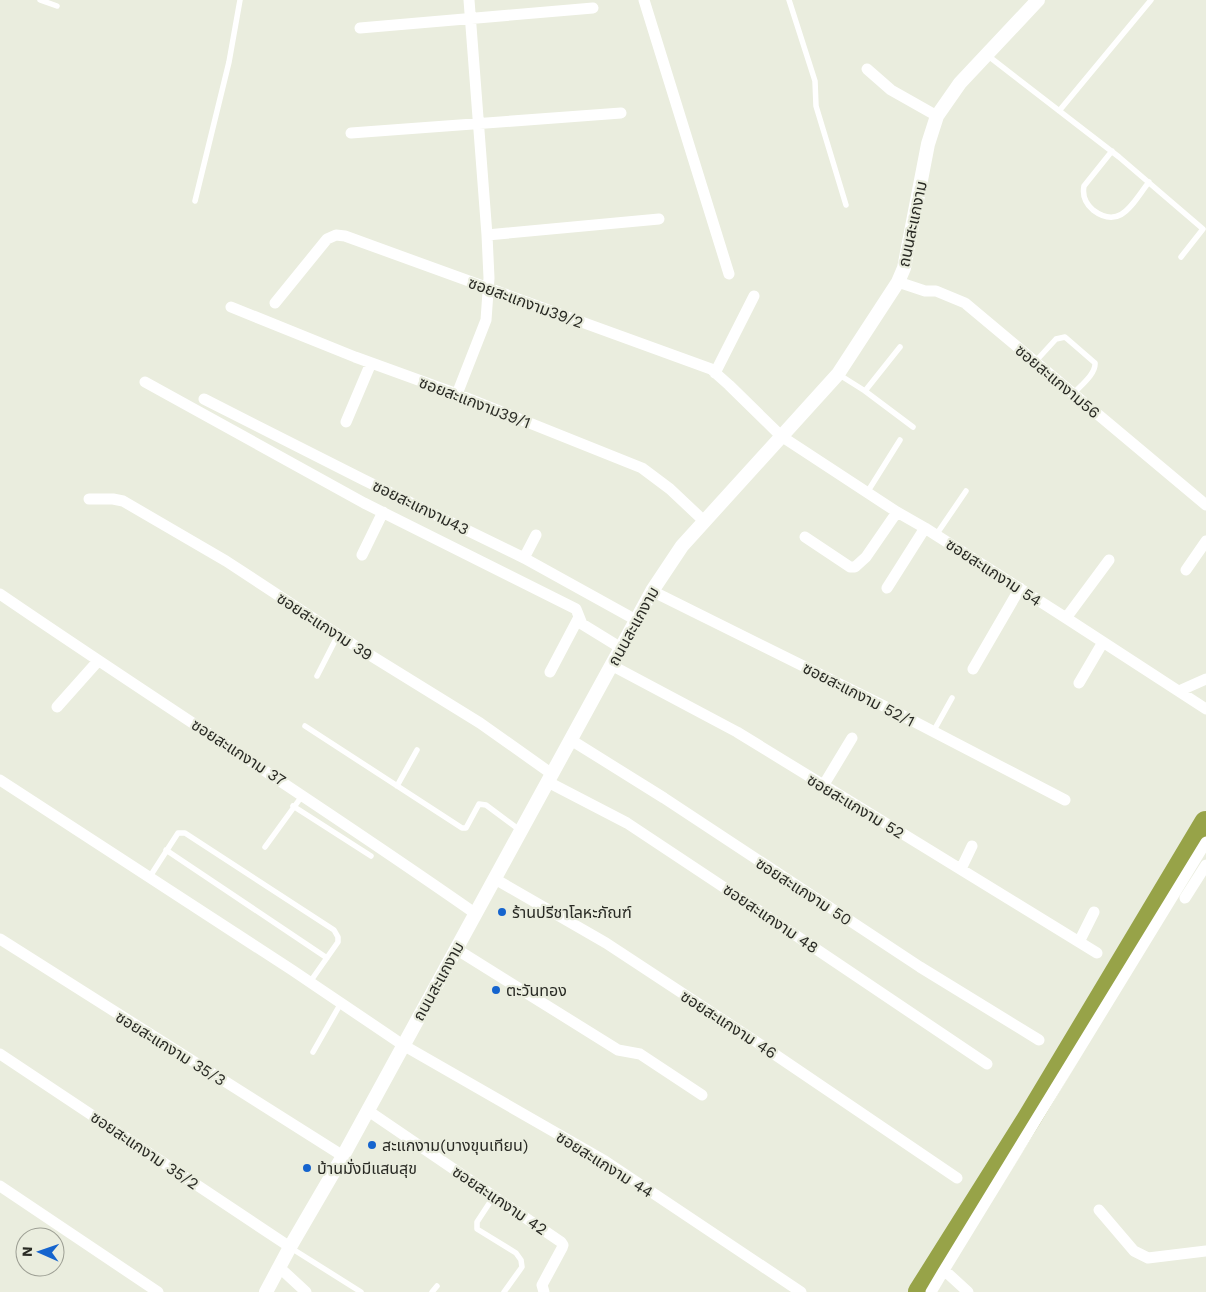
<svg xmlns="http://www.w3.org/2000/svg" width="1206" height="1292" viewBox="0 0 1206 1292" font-family="'Work Sans','Noto Sans Thai',sans-serif">
<style>
.lines{fill:none;stroke-linecap:round;stroke-linejoin:round}
.river{stroke:#97a348;stroke-width:24}
.service{stroke:#fff;stroke-width:5.5}
.minor{stroke:#fff;stroke-width:11}
.tertiary{stroke:#fff;stroke-width:14}
.poi-dot{fill:#1564ce;stroke:#eaedde;stroke-width:2}
.labels{text-anchor:middle;stroke-width:4.5;stroke-linejoin:round;paint-order:stroke}
.street-label{font-size:16px;fill:#292a24;stroke:#eaedde}
.poi-label{font-size:16px;fill:#292a24;stroke:#eaedde;text-anchor:start}
</style>
<rect width="100%" height="100%" fill="#eaedde"/>
<g class="lines">
<path class="river" d="M920,1292L1030,1117L1206,823"/>
<path class="service" d="M40,0L57,6
M789,0L815,81L816,106L846,205
M987,55L1119,157L1203,229L1181,257
M1059,111L1151,0
M1112,151L1084,186C1082,196 1085,203 1093,210C1121,231 1133,202 1149,182
M195,201L229,62L240,0
M1035,362L1056,339L1065,337L1095,363C1096,374 1080,386 1073,394
M838,374L865,391L913,427
M865,391L900,347
M868,491L900,440
M936,535L966,491
M317,676L338,635
M305,726L462,828H466L479,804L486,805L521,831
M933,732L952,698
M397,786L417,750
M293,806L371,856
M265,847L302,796
M166,850L327,958
M149,878L178,833H185L334,930L338,937V942L310,982
M313,1052L341,1003
M494,1196L477,1222V1229L516,1253L521,1260L522,1267L504,1292
M291,1248L361,1292
M432,1292L437,1286"/>
<path class="minor" d="M644,0L729,274
M360,28L593,8
M867,69L891,90L937,116
M351,133L621,113
M487,235L659,219
M898,282L925,291H936L965,303L1206,505
M275,303L327,239L336,235L345,236L711,369L729,385L781,436L897,512L925,528L1066,618L1206,709
M231,307L355,357L457,394L642,468L670,489L705,522
M715,373L754,296
M145,382L364,503L576,609L582,624L621,648
M457,394L486,320L489,278L487,235L469,0
M204,399L364,480L524,558L636,620
M346,422L371,363
M89,499H113L123,501L226,561L357,647L480,723L552,774
M805,537L850,567H855L866,557L897,512
M362,555L383,512
M524,558L536,535
M1186,570L1206,541
M887,588L925,528
M652,591L890,709L1065,800
M0,594C158,702 319,804 476,914
M1066,618L1109,560
M611,665L737,732L1097,953
M973,669L1020,588
M550,672L579,617
M1079,683L1103,642
M1179,691L1206,679
M57,707L98,661
M571,740L664,798L920,967L1039,1040
M0,780L292,970L403,1045L605,1161L801,1292
M548,782L627,823L749,904L987,1064
M823,786L852,738
M961,869L972,846
M495,879L606,943L755,1041L957,1178
M1185,898L1206,865
M0,939L343,1156
M1079,942L1094,912
M456,949L618,1050L640,1054L702,1095
M0,1054L290,1247
M367,1110L561,1242L563,1245L562,1248L542,1285L544,1292
M0,1186L158,1292
M1099,1210L1134,1251L1148,1258L1206,1251
M280,1268L306,1292
M944,1270L1206,842
M931,1292L944,1270L968,1292"/>
<path class="tertiary" d="M266,1292L290,1247L343,1156L652,591L682,546L838,374L898,282L904,268L928,144L937,116L960,83L1038,0"/>
</g>
<g class="poi-dot">
<circle cx="502" cy="912" r="5"/>
<circle cx="496" cy="990" r="5"/>
<circle cx="372" cy="1145" r="5"/>
<circle cx="307" cy="1168" r="5"/>
</g>
<g class="labels">
<g class="street-label">
<text transform="translate(912 224) rotate(-78)" y="6">ถนนสะแกงาม</text>
<text transform="translate(526 302) rotate(20)" y="6">ซอยสะแกงาม39/2</text>
<text transform="translate(1058 381) rotate(40)" y="6">ซอยสะแกงาม56</text>
<text transform="translate(475 402) rotate(21)" y="6">ซอยสะแกงาม39/1</text>
<text transform="translate(421 507) rotate(26)" y="6">ซอยสะแกงาม43</text>
<text transform="translate(994 572) rotate(33)" y="6">ซอยสะแกงาม 54</text>
<text transform="translate(325 626) rotate(33)" y="6">ซอยสะแกงาม 39</text>
<text transform="translate(633 626) rotate(-61)" y="6">ถนนสะแกงาม</text>
<text transform="translate(859 694) rotate(27)" y="6">ซอยสะแกงาม 52/1</text>
<text transform="translate(239 752) rotate(33)" y="6">ซอยสะแกงาม 37</text>
<text transform="translate(856 806) rotate(31)" y="6">ซอยสะแกงาม 52</text>
<text transform="translate(804 891) rotate(33)" y="6">ซอยสะแกงาม 50</text>
<text transform="translate(771 918) rotate(34)" y="6">ซอยสะแกงาม 48</text>
<text transform="translate(438 981) rotate(-61)" y="6">ถนนสะแกงาม</text>
<text transform="translate(729 1024) rotate(33)" y="6">ซอยสะแกงาม 46</text>
<text transform="translate(171 1048) rotate(32)" y="6">ซอยสะแกงาม 35/3</text>
<text transform="translate(145 1150) rotate(34)" y="6">ซอยสะแกงาม 35/2</text>
<text transform="translate(605 1164) rotate(32)" y="6">ซอยสะแกงาม 44</text>
<text transform="translate(500 1200) rotate(34)" y="6">ซอยสะแกงาม 42</text>
</g>
<g class="poi-label">
<text x="512" y="918">ร้านปรีชาโลหะภัณฑ์</text>
<text x="506" y="996">ตะวันทอง</text>
<text x="382" y="1151">สะแกงาม(บางขุนเทียน)</text>
<text x="317" y="1174">บ้านมั่งมีแสนสุข</text>
</g>
</g>
<g transform="translate(40 1252) rotate(272)"><circle r="24" fill="#eaedde" stroke="#9d9f94"/>
<path d="M0-4L9 19L0 12L-9 19Z" fill="#1564ce"/>
<text y="-8" font-size="14" font-weight="bold" text-anchor="middle" fill="#292a24">N</text>
</g>
</svg>
